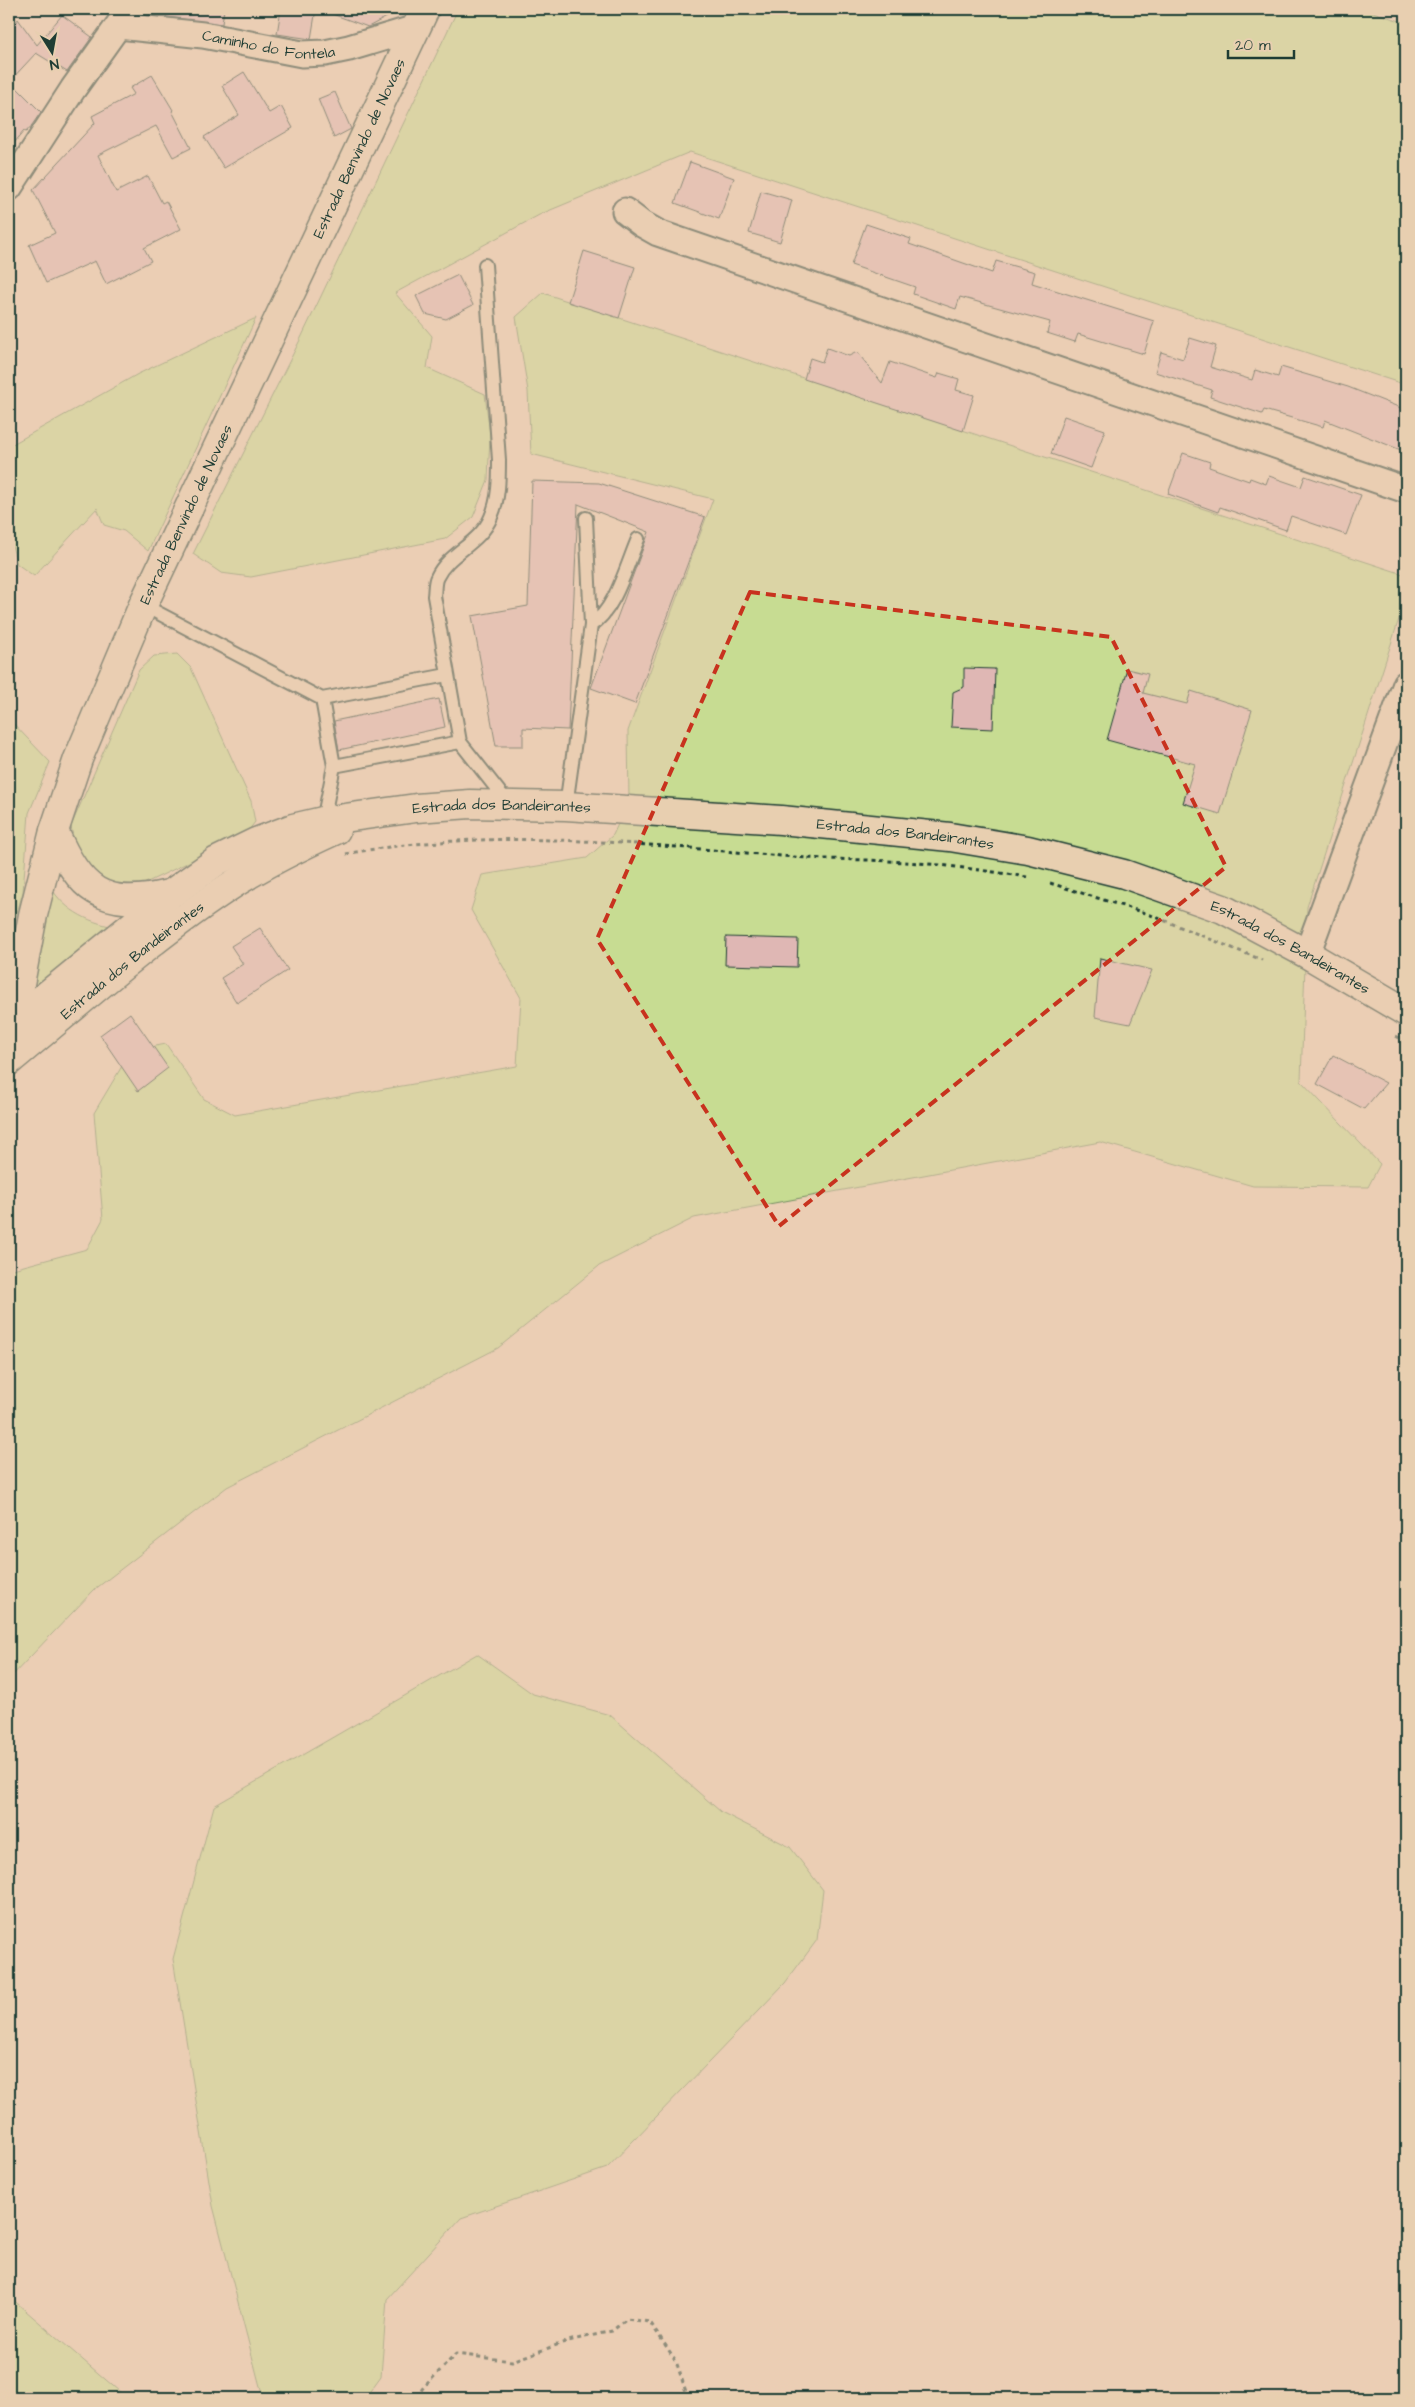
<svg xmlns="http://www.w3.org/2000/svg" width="1415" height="2407" viewBox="0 0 1415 2407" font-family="'Architects Daughter',sans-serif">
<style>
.green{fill:#c7dc92;stroke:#738c63}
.building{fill:#dfb7b4;stroke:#1f3d34}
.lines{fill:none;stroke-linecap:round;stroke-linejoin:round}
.service-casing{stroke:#1f3d34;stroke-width:16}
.minor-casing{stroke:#1f3d34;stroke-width:29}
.tertiary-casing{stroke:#1f3d34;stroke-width:31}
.secondary-casing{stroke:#1f3d34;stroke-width:31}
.path{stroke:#1f3d34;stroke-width:3;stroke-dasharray:4 4;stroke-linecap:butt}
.service{stroke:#e8cfb0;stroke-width:12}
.minor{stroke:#e8cfb0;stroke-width:25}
.tertiary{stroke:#e8cfb0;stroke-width:28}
.secondary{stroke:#e8cfb0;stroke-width:28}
.marked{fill:none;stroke:#c8321e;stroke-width:4;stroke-dasharray:10 6;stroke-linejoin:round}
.labels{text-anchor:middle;stroke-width:4.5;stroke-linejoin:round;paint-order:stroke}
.street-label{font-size:15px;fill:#1f3d34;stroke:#e8cfb0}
</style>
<rect width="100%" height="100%" fill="#ebceb4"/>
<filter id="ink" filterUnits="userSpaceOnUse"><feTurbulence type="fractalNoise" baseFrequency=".02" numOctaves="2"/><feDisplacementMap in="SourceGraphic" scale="10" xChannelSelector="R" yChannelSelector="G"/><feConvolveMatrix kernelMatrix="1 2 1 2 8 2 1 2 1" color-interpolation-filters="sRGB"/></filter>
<g filter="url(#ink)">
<path class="green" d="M458,9H1364L1406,23V385L690,152L541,214L395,293L432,336L427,368L485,394L490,435L488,480L473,517L445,539L251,577L221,573L193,554L302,336Z
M543,293L1406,575V597L1307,907L1301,1081L1380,1164L1368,1187L1253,1186L1100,1142L694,1218L599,1266L498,1348L227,1487L94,1590L9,1679V1270L87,1249L103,1219L94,1113L131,1051L166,1044L204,1099L235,1115L517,1066L521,998L471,910L482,875L587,858L613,835L629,800L628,731L713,499L531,454L528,391L516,317Z
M256,318L148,551L124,531L104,525L97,508L34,576L17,564L9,535V446L138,374Z
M177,654L191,668L251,801L255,822L245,835L131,890L106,888L77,859L71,826L139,670L154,656Z
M9,719L50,762L29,813L23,892L9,940Z
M50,886C65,912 92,924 121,928L25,1003Z
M477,1654L533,1694L610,1715L721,1812L790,1847L823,1890L817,1940L785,1983L607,2168L461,2218L387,2299L381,2376L365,2398H263L213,2206L173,1959L214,1806Z
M9,2296L11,2298L127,2398H9Z"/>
<path class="building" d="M167,9H224L222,24L166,17Z
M281,9H316L311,39L277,34Z
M324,9H402L368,27L324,11Z
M62,15L92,37L67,72L36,53L10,81L41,112L32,125L26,132L24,131L9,149V31L18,19L37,45Z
M244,72L269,113L281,106L293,128L224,168L204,137L239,115L222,86Z
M152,75L173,110L172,111L191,148L173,157L156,126L98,155L116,192L148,176L162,203L166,201L181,229L144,248L151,261L106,284L95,261L46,283L29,245L55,233L33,190L95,123L92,116L134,94L130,88Z
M335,92L351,129L334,138L318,99Z
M690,162L734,178L719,219L675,203Z
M761,191L792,200L780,242L749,233Z
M866,224L911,239L909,244L992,273L996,261L1035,272L1032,283L1154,321L1144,354L1078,334L1075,342L1047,333L1050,322L960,297L956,309L913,294L915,287L851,265Z
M584,251L635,267L619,318L568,302Z
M458,275L473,305L446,319L425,314L416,296Z
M1190,338L1216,346L1210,367L1252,380L1255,370L1278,377L1281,367L1348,387L1406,410V452L1325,420L1323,427L1264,410L1262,414L1210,397L1212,390L1155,372L1161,352L1183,359Z
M827,348L849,356L857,352L882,383L890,362L937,378L939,373L959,379L956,390L974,395L963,431L804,379L810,358L822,362Z
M1064,416L1105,430L1091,468L1051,454Z
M1183,453L1210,462L1209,467L1249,481L1250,478L1266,484L1269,476L1301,487L1305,476L1361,495L1346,535L1291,516L1286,530L1220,507L1218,512L1168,494Z
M532,481L599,483L705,517L635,704L591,688L649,532L578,504L568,730L523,728V746H496L472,616L528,606Z
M964,668L995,669L993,729L951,727L953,692L964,687Z
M1127,669L1148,674L1143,693L1187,704L1191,691L1252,710L1220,814L1183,803L1195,764L1107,740Z
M439,699L445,727L339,750L334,721Z
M260,928L288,970L237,1003L221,978L243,964L231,946Z
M726,937L798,939L797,967L725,965Z
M1100,958L1152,970L1130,1024L1095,1017Z
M130,1013L168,1068L138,1091L100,1035Z
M1333,1055L1386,1083L1364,1109L1317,1084Z"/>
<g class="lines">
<defs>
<path id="service" d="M485,265L499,460C499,479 499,499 491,517C480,544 448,553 437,577C434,582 435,590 434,596L460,742L508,803
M143,605L322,699L334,766L323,821
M591,625C615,611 627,564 638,539
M322,699L447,675
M334,766L460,742
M566,806L591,625L586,518"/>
<g id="minor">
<path id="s1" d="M119,26L203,35L302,54L325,53L349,48L416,28"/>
<path d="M9,188L73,89L130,9"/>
<path d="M625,211L642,224L658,233L1406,490"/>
<path d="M1307,954L1406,684"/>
</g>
<g id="tertiary">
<path id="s2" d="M9,1042L33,915L54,831L78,759L143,605L425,9"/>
</g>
<g id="secondary">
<path d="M54,831C80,890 102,910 168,894"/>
<path id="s3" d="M9,1026L172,893L217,861L256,842L293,828L323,821L416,808L470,804L566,806L781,820L950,837L1028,850L1124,874L1223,909L1307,954L1406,1012"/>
<path id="s4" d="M9,1061C83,1000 157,933 238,881C270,861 303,845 336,830"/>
</g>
</defs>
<use href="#service" class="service-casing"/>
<use href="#minor" class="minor-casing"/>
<use href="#tertiary" class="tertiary-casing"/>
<use href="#secondary" class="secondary-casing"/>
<path class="path" d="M346,854C490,826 648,845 794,857C825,860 857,859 888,861C934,863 981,870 1027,877
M1050,883L1148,914L1262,960
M1396,1036L1406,1042
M418,2398L422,2389L456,2354L512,2361L568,2341L612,2331L627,2319L650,2322L676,2361L688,2398"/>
<use href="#service" class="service"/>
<use href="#minor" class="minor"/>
<use href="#tertiary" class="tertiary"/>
<use href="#secondary" class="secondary"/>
</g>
</g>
<path d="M0 0H1415V2407H0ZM750,592L1111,637L1226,867L779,1226L597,939Z" fill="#ebceb4" fill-opacity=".55" fill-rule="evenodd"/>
<path class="marked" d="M750,592L1111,637L1226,867L779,1226L597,939Z"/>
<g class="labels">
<g class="street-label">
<text dy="5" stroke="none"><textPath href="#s1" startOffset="151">Caminho do Fontela</textPath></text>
<text dy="5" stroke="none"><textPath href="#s2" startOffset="964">Estrada Benvindo de Novaes</textPath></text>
<text dy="5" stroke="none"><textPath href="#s2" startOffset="559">Estrada Benvindo de Novaes</textPath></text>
<text dy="5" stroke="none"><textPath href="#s3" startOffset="559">Estrada dos Bandeirantes</textPath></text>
<text dy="5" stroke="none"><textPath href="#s3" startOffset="964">Estrada dos Bandeirantes</textPath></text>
<text dy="5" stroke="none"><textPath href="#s3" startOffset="1369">Estrada dos Bandeirantes</textPath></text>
<text dy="5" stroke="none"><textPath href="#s4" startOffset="159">Estrada dos Bandeirantes</textPath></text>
</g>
</g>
<rect width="1415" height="2407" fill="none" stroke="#e8cfb0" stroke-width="30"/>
<rect x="15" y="15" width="1385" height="2377" fill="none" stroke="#1f3d34" stroke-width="2" filter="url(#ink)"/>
<g transform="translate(52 52) rotate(169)" stroke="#e8cfb0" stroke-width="4" paint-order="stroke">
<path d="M0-4L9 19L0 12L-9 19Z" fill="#1f3d34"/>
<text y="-8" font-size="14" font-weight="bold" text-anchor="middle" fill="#1f3d34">N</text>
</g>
<path d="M1228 50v8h66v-8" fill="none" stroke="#1f3d34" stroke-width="2.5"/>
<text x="1235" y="50" font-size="15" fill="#1f3d34" stroke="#e8cfb0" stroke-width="4" paint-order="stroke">20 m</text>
</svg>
